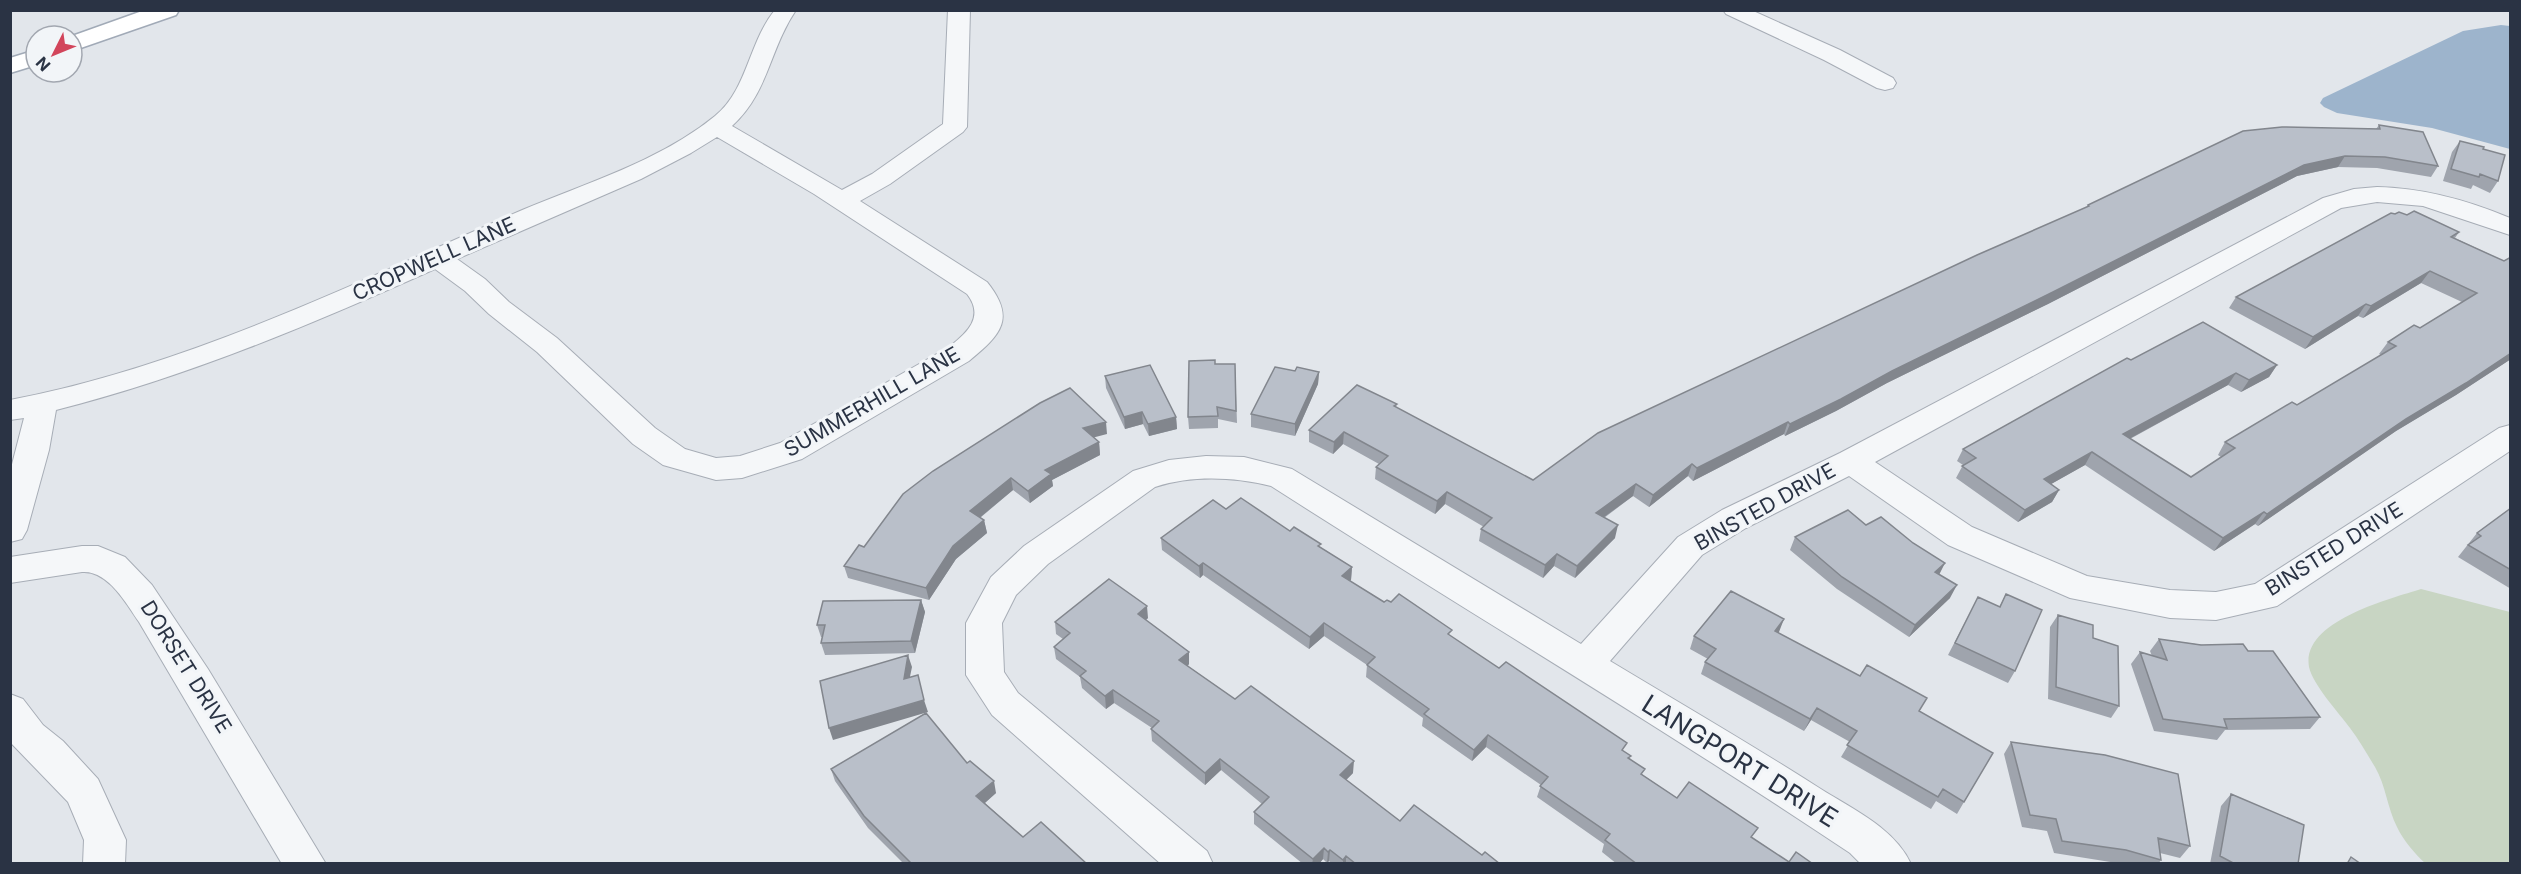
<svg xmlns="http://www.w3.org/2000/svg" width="2521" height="874" viewBox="0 0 2521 874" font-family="Inter,sans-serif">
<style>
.green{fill:#c8d5c3}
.water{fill:#9db4cc}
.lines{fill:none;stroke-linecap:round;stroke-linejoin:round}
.street-casing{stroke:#a7adb6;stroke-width:2}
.primary-casing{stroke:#a1aab7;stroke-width:3}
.street{fill:#f5f7f9;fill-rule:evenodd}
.primary{fill:#fff;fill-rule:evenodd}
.wall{fill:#9fa4ad}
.shaded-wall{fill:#82868d}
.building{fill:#b9bfc9;stroke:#82868d;stroke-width:1.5}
.labels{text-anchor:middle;stroke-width:6;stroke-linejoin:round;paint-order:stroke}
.street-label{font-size:21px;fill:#2a3344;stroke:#f2f5f8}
.near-street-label{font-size:26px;fill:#2a3344;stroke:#f2f5f8}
</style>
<rect width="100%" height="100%" fill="#e2e6eb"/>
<path class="green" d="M2421,589L2510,612V863H2425C2415,854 2403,840 2397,827C2387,807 2386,786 2375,767C2367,754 2359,740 2350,728C2339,713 2313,685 2309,667C2301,621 2390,599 2421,589Z"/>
<path class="water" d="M2501,25L2510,26V149L2432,128L2337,113L2324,107L2320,103L2323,98L2463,31Z"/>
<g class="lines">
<defs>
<path id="street" d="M775,10H796C769,50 769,92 732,126L842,190L872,174L943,124L948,10H970L967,127L963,132L890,184L860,201L987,282C1016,318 1002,334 969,361L802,459L742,478L716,480L663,465L633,444L537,352L489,314L465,291L435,269C312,324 187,377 56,410L49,450L27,530L22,539L10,542V472L24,418L10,420V400C186,367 357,282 520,211C586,183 660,161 715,116C748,89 748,43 775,10ZM717,137L814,194L967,294C985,317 967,333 949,347L780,443L740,456L716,458L685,449L655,428L557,338L509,302L485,279L457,259L641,179L691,153Z
M1723,10H1751L1840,50L1893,78L1896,83L1893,88L1885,90L1877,88L1824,60L1726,14Z
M2377,187C2424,188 2467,200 2510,218V235L2423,206L2377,202L2341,208L1875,462L1972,527L2087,576L2170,590L2216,592L2255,584L2499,428L2510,425V451L2277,606L2216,620L2170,618L2070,598L1948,545L1849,476L1746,528L1702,555L1610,661C1678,702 1747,742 1813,784C1846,806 1894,826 1911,864H1861L1850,853C1660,726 1463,609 1271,486C1233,477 1193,475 1155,487L1048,564L1016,595L1002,623L1004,672L1018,693L1207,851L1213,864H1161L992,715L966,675V623L991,577L1024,546L1133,471L1169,460L1206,456L1244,457L1292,469L1581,644L1678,537L1722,510L1840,453L2323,198L2354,189Z
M82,546H98L125,557L152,585L208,669L326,864H282L139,622C126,603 108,570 82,572L10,583V557Z
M10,694L23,699L43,725L63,741L98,779L126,840L125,864H83L84,840L68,802L10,742Z"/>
<path id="primary" d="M145,10H179L176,15L72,51V36Z
M36,50V65L10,73V58Z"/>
</defs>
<use href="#street" class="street-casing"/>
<use href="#primary" class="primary-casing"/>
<use href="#street" class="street"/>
<use href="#primary" class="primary"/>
</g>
<path class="wall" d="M2379,125L2438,166L2431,177L2377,168L2338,167L2297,176L2048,304L1887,383L1836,411L1785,436L1784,434L1693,481L1688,476L1649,507L1633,496L1604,518L1615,538L1575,578L1554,566L1543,578L1479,541L1481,529L1484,527L1445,504L1435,514L1375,479L1376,467L1379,464L1343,444L1333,454L1309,442V430L1397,404L1396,407L1533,480L2087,207L2088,205L2376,129Z
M2460,141L2483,149L2498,181L2490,193L2473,185L2471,189L2443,181L2452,152Z
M2395,214L2407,215L2459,232L2455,238L2504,261L2511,257V359L2456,395L2396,431L2258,526L2255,524L2214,551L2085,465L2051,484L2059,490L2052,502L2018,522L1956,478L1963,465L1957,461L1963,449L2131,360L2277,365L2269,377L2241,392L2228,385L2130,439L2191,477L2221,457L2218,455L2225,442L2297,405L2381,355L2379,354L2388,342L2420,328L2462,302L2421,283L2363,318L2358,316L2305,349L2229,308L2236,297Z
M1215,364H1235L1237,423L1218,419V428L1189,429L1188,417Z
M1295,371L1319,372L1318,384L1295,436L1251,427V414Z
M1105,376L1176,417L1177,429L1149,436L1143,424L1125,429L1106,388Z
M1107,434L1093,437L1099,442L1100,455L1052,480L1053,486L1030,503L1013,490L980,518L984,520L987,533L956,559L929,600L848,578L844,566L864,547L933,471Z
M2511,508V589L2458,557L2477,533Z
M1226,509L1290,531L1320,547L1352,567L1351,580L1350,581L1384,602L1451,637L1625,752L1643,775L1677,798L1753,838L1789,862L1813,864H1617L1602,852L1604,844L1537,797L1541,785L1486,747L1472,761L1422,726L1423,718L1366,677L1367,665L1324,636L1309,649L1203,575L1200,578L1162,550L1161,538Z
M1866,525L1950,598L1909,637L1837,589L1790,550L1795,537Z
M2006,594L2015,671L2008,683L1948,655L1978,597L1999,607Z
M921,600L925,612L915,653L825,655L821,643L822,637H821L817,625Z
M2058,615L2093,638L2119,706L2111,718L2048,699L2050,627Z
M1148,618L1146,620L1189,652V664L1188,666L1235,699L1353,773L1346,780L1400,821L1482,855L1500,864H1332L1329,861L1327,863L1323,859L1319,864H1303L1254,824V812L1262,804L1221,770L1205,785L1152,741L1151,729L1152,728L1114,703L1106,709L1082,688L1080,677L1056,659L1054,647L1063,639L1056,634L1055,622Z
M1779,632L1778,633L1920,712L1964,802L1957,814L1936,801L1931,809L1841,757L1850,742L1811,720L1804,731L1701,674L1705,662L1708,659L1690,649L1694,636Z
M2159,639L2248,651L2320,717L2310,729L2225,730L2217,740L2154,731L2131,664L2140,652L2152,656L2150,651Z
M2011,742L2190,846L2180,858L2160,853L2161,860L2158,864H2123L2054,853L2047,831L2022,827L2004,754Z
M967,763L996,793L985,803L1023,837L1087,864H904L868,828L835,781L831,769Z
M2231,794L2298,864H2210L2221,806Z"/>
<path class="shaded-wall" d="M2345,156L2338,167L2297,176L2048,304L1887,383L1836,411L1785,436L1790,424L1892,371L2304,165Z
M2430,271L2421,283L2363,318L2371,306Z
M2366,304L2358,316L2305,349L2313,337Z
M2511,353V359L2456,395L2396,431L2258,526L2267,514L2406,419Z
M2277,365L2269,377L2241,392L2249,380Z
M1319,372L1318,384L1295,436V424Z
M2236,373L2228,385L2116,446L2123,434Z
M1142,412L1143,424L1125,429L1124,417Z
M1176,417L1177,429L1149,436L1148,424Z
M1106,422L1107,434L1084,440L1083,428Z
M1788,422L1784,434L1693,481L1697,468Z
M1344,432L1343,444L1333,454L1334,442Z
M1099,442L1100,455L1052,480L1053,486L1030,503L1028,491L1045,470Z
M2092,452L2085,465L2037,492L2044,479Z
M1692,464L1688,476L1649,507L1653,495Z
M1011,478L1013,490L972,524L970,511Z
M1636,484L1633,496L1593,525L1596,513Z
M2059,490L2052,502L2018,522L2025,510Z
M1447,492L1445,504L1435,514L1437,501Z
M2264,512L2255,524L2214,551L2223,538Z
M984,520L987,533L956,559L929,600L926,588L953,546Z
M1618,525L1615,538L1575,578L1577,566Z
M1557,554L1554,566L1543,578L1545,565Z
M1203,563V575L1200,578L1199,566Z
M1945,563L1939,575L1935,572Z
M1352,567L1351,580L1342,588V576Z
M1957,585L1950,598L1909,637L1915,625Z
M921,600L925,612L915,653L911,641Z
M1147,606L1148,618L1139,626L1138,614Z
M1784,619L1779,632L1770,643L1775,631Z
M1324,623V636L1309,649L1310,637Z
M1189,652V664L1180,672L1179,660Z
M908,655L912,667L907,691L904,679Z
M1113,690L1114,703L1106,709L1105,696Z
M924,700L928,712L833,740L829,728Z
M1817,708L1811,720L1804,731L1810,719Z
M1488,735L1486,747L1472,761L1474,750Z
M1220,759L1221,770L1205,785V773Z
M1354,761L1353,773L1339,787L1340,775Z
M994,781L996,793L979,808L976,796Z
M1324,848L1323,859L1319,864H1312L1313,859Z
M1330,850L1329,861L1327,863L1328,852Z
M1346,856V864H1343V860Z"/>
<path class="building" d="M2379,125L2423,132L2438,166L2385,157L2345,156L2304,165L2053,292L1892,371L1841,399L1790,424L1788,422L1697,468L1692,464L1653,495L1636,484L1596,513L1618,525L1577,566L1557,554L1545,565L1481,529L1492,518L1447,492L1437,501L1376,467L1388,456L1344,432L1334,442L1309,430L1357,385L1397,404L1394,406L1533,480L1598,433L1977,255L2089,206L2088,205L2243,131L2282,127L2380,129Z
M2460,141L2484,147L2483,149L2505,155L2498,181L2480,174L2479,177L2451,169Z
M2414,211L2459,232L2451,237L2504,261L2511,257V353L2466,383L2406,419L2267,514L2264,512L2223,538L2092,452L2044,479L2059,490L2025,510L1962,466L1976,458L1963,449L2127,358L2131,360L2203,322L2277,365L2249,380L2236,373L2123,434L2191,477L2235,448L2225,442L2292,402L2297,405L2396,346L2388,342L2414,325L2420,328L2477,293L2430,271L2371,306L2366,304L2313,337L2236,297L2391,213L2395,214L2399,212L2407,215Z
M1215,360V364H1235L1236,411L1217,407L1218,416L1188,417L1189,361Z
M1150,365L1176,417L1148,424L1142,412L1124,417L1105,376Z
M1275,367L1295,371L1297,367L1319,372L1295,424L1251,414Z
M1070,388L1106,422L1083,428L1099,442L1045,470L1051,474L1028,491L1011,478L970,511L984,520L953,546L926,588L844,566L859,545L864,547L903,494L933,471L1040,403Z
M1241,498L1290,531L1294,527L1321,544L1318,546L1352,567L1342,576L1384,602L1387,600L1391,602L1399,594L1452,630L1448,634L1499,668L1506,662L1627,743L1622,750L1631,756L1628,758L1645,769L1641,774L1677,798L1689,782L1758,828L1751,837L1789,862L1796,852L1813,864H1637L1605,840L1610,834L1540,786L1548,777L1488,735L1474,750L1424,714L1429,709L1367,665L1375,657L1324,623L1310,637L1203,563L1199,566L1161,538L1213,500L1226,509Z
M2511,508V570L2468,545L2481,536L2477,533Z
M1848,510L1866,525L1881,517L1913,543L1945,563L1935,572L1957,585L1915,625L1842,577L1795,537Z
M1109,579L1147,606L1138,614L1189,652L1179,660L1235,699L1251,686L1354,761L1340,775L1400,821L1414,805L1482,855L1485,852L1500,864H1356L1346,856L1343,860L1330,850L1328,852L1324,848L1313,859L1254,812L1269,797L1220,759L1205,773L1151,729L1159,721L1113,690L1105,696L1080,676L1086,671L1054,647L1070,633L1055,622Z
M1731,591L1784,619L1775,631L1860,676L1867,665L1927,698L1919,711L1993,753L1964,802L1943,789L1938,797L1847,745L1857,731L1817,708L1810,719L1705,662L1716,649L1694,636Z
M2006,594L2042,610L2015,671L1955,643L1978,597L2000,607Z
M921,600L911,641L821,643L825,625H817L823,601Z
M2058,615L2093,625V638L2118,646L2119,706L2056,687Z
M2159,639L2201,645L2243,644L2248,651H2273L2320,717L2224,719L2227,728L2163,719L2140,652L2167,660Z
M908,655L904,679L918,675L924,700L829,728L820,681Z
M926,713L967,763L970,761L994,781L976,796L1023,837L1041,822L1087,864H912L864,816L831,769Z
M2011,742L2105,755L2178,774L2190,846L2158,838L2161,860L2126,850L2062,841L2056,819L2030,815Z
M2231,794L2304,825L2298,864H2235L2220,856Z
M2351,857L2361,864H2347Z"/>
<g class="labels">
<g class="street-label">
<text transform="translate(434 259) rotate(-24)" y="7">CROPWELL LANE</text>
<text transform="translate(872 402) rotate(-30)" y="7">SUMMERHILL LANE</text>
<text transform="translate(1765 507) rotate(-29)" y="7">BINSTED DRIVE</text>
<text transform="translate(2334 549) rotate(-32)" y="7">BINSTED DRIVE</text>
<text transform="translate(186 667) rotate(58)" y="7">DORSET DRIVE</text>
</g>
<g class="near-street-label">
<text transform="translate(1740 761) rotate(32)" y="9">LANGPORT DRIVE</text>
</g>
</g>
<rect width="2521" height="874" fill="none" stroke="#2a3344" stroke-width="24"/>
<g transform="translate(54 54) rotate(227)"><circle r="28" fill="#f2f5f8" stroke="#a2a7b0" stroke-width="1.5"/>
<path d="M0-4.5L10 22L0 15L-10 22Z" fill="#d2455b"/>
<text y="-9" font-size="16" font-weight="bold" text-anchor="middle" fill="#2a3344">N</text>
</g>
</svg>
